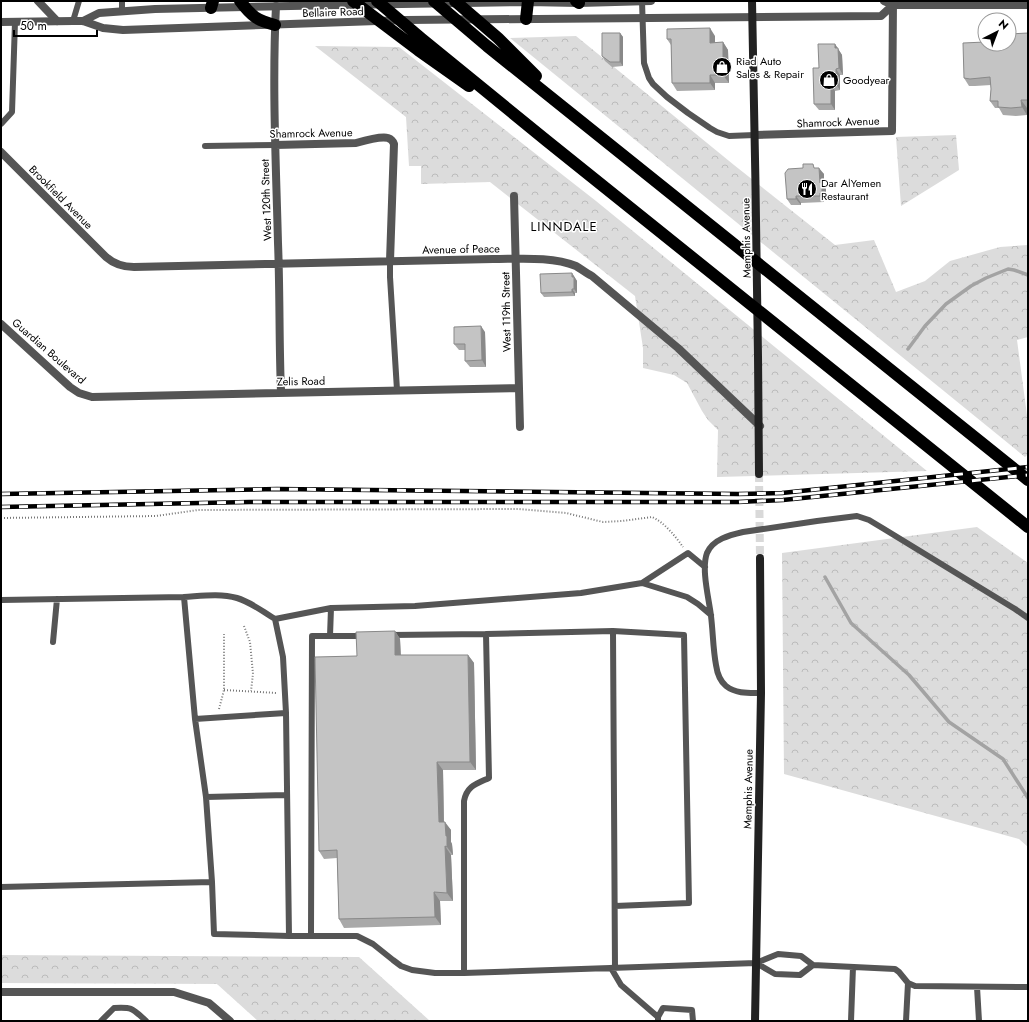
<svg xmlns="http://www.w3.org/2000/svg" width="1029" height="1022" viewBox="0 0 1029 1022" font-family="Jost,sans-serif">
<style>
.forest{fill:url(#forest-crowns)}
.lines{fill:none;stroke-linecap:round;stroke-linejoin:round}
.stream{stroke:#a3a3a3;stroke-width:3.5}
.secondary-tunnel{stroke:#d9d9d9;stroke-width:8;stroke-dasharray:8 4;stroke-linecap:butt}
.path{stroke:#777;stroke-width:2;stroke-dasharray:1 2;stroke-linecap:butt}
.service{stroke:#555;stroke-width:6}
.minor{stroke:#555;stroke-width:8}
.tertiary{stroke:#555;stroke-width:8}
.secondary{stroke:#222;stroke-width:8}
.motorway{stroke:#000;stroke-width:12}
.rail-casing{stroke:#000;stroke-width:4.5}
.rail{stroke:#fff;stroke-width:3;stroke-dasharray:9;stroke-linecap:butt}
.wall{fill:#a9a9a9}
.shaded-wall{fill:#898989}
.building{fill:#c4c4c4;stroke:#898989}
.labels{text-anchor:middle;stroke-width:3;stroke-linejoin:round;paint-order:stroke}
.street-label{font-size:11px;fill:#000;stroke:#fff}
.poi-label{font-size:11px;fill:#000;stroke:#fff;text-anchor:start}
.quarter-label{font-size:13px;letter-spacing:1px;fill:#000;stroke:#fff}
</style>
<defs>
<pattern id="forest-crowns" width="20" height="18" patternUnits="userSpaceOnUse"><rect width="20" height="18" fill="#dcdcdc"/><path d="M2 6a3 3 0 1 1 6 0M12 15a3 3 0 1 1 6 0" fill="none" stroke="#bbb"/></pattern>
</defs>
<rect width="100%" height="100%" fill="#fff"/>
<path class="forest" d="M576,36L734,165L835,245L874,240L896,292L925,281L950,261L1000,247L1028,245V337L1017,340L1028,423V454L1025,457L510,38Z
M315,46L399,47L596,201L927,471L717,477L718,430L708,420L702,411L687,383L674,375L643,368V348L635,296L490,182L421,184V166H409L406,117Z
M956,135L959,170L901,206L896,137Z
M977,527L1028,563V847L1019,839L784,774L782,553Z
M1,955L359,957L430,1021H258L217,984L1,983Z"/>
<g class="lines">
<path class="stream" d="M908,349L925,326L946,304L971,286L986,278L1008,269L1014,270L1028,275
M825,577L851,623L909,675L949,722L1003,759L1028,798"/>
<path class="secondary-tunnel" d="M759,474L760,558"/>
<path class="path" d="M1,518L156,516L198,510L519,509L566,513L603,522L622,521L652,517C664,522 676,537 683,547
M244,626L250,642L253,674L251,691
M224,690L277,693
M219,709L224,690V634"/>
<path class="service" d="M642,1L644,63L649,78L653,84L667,97L688,113L710,128L717,132L729,136L755,135
M122,11V1
M73,21L79,1
M1,124L12,112L15,22
M205,146L275,145
M390,261V277L397,390
M642,583L687,597L698,604L711,615
M1,600L184,597
M331,608L275,619L283,657L286,713L289,936H357L373,944L393,960L401,966L412,970L435,973H464L756,963L778,954L801,956L813,965L800,975L775,974L756,963
M613,631L615,968
M486,634L613,631L684,635L689,903L615,906
M390,635L486,634L489,778C476,784 467,786 464,801V973
M330,636L331,608L415,606L581,593L642,583L688,553L705,567
M53,642L57,599
M761,693C749,693 736,694 726,686C720,681 717,672 716,665C713,649 713,632 711,616C709,599 701,569 707,553C713,539 730,535 743,532L817,521L857,516L869,520L884,529L1015,609L1028,618
M195,719L184,597C201,596 220,593 237,598C251,602 263,612 275,619
M287,795L206,797L212,882L214,934L289,936
M206,797L195,719L286,713
M1,887L212,882
M311,935L312,636H365
M813,965L895,969L899,972L908,983L915,986L1028,987
M611,968L621,985L658,1017
M977,987L979,1021
M658,1020V1017L663,1008L692,1010L693,1021
M101,1021L114,1008C133,1007 132,1008 146,1021
M851,1021L853,967
M906,1021L908,983"/>
<path class="minor" d="M38,1L57,21
M276,6C272,85 276,164 278,243C280,293 279,343 281,392
M755,135L892,131L893,1
M275,145L356,143C363,141 381,136 388,138C391,139 393,141 394,144L390,261
M1,152L106,257C114,264 123,267 134,267L493,259C519,259 552,256 576,266C581,269 586,273 592,276L678,348L760,426
M514,196L520,427
M1,324L70,387L79,393L92,397L518,388
M1,992H174L209,1003L230,1021"/>
<path class="tertiary" d="M884,1L893,5H1028
M83,21L99,13L155,9L340,5L528,2L579,3L651,1
M1,22L73,21H83L103,28L123,30L406,20L881,16L893,5"/>
<path class="secondary" d="M752,1C754,119 757,238 758,356C758,395 759,435 759,474
M755,1021L761,693L760,558"/>
<path class="motorway" d="M240,1C252,17 257,20 275,25
M353,1L418,50L469,86
M377,1L422,39L547,141L1028,527
M434,1L487,46L1028,480
M455,1L498,38L536,76
M576,1L579,3
M211,8L213,1
M526,19L528,1"/>
<defs>
<path id="rail" d="M1,494L277,489L738,494L782,493L1028,467
M1,507L250,502H738L783,500L1028,475"/>
</defs>
<use href="#rail" class="rail-casing"/>
<use href="#rail" class="rail"/>
</g>
<path class="wall" d="M620,33L623,37V66L612,67L605,61L602,56Z
M1028,33V108H1027V115L1016,116L1003,115L999,108H995L990,101L991,89V85L975,86H969L964,78L985,44Z
M715,36V43L723,42L728,50L729,83H715V90L677,91L672,83L671,45L667,39Z
M835,44L842,55L843,75H840V90L835,91V110H819L814,104L819,68Z
M816,168L824,174V185L826,189V199H824V202L801,203V205H791L787,199Z
M572,273L577,281V293H575V296L544,297L541,293Z
M485,332L486,367H470L465,361V350H459L454,344Z
M395,631L400,639L401,655H468L474,663L476,770H443L444,822L451,830V842L452,844L453,855H451L453,901H440L441,925L344,928L339,919L337,858L324,859L319,851L357,656Z"/>
<path class="shaded-wall" d="M710,28L715,36V51L710,43Z
M620,33L623,37V66L620,62Z
M723,42L728,50L729,83L723,75Z
M835,44L842,55L843,75L839,68L835,48Z
M836,69L840,75V90L836,84Z
M710,75L715,83V90L710,83Z
M831,84L835,91V110L831,104Z
M1021,100L1027,108V115L1022,107Z
M819,168L824,174V185L826,189V199L822,193L820,183Z
M820,193L824,199V202L820,196Z
M796,196L801,203V205L796,199Z
M572,273L577,281V293L574,289Z
M572,289L575,293V296L572,292Z
M481,326L485,332L486,367L482,360Z
M395,631L400,639L401,663L395,655Z
M468,655L474,663L476,770L470,762Z
M437,762L443,770L444,830L439,822Z
M445,822L451,830V842L452,844L453,855L447,847Z
M445,846L451,855L453,901L447,893Z
M434,892L440,901L441,925L435,917Z"/>
<path class="building" d="M710,28V43L723,42V75H710V83H672L671,39H667V29Z
M602,33H620V62H610L602,56Z
M1028,33V100H1021L1022,107L1011,108L998,107V101H990L991,89L990,77L970,79L964,78L963,43L985,42V44H1009V34Z
M818,44H835V48H838L839,68L836,69V84H831V104H814L813,68H819Z
M803,164H813L814,168H819L820,183L822,182V193H820V196H796V199H787L785,173L788,169L803,168Z
M572,273V277H574V289H572V292L541,293L540,274Z
M481,326L482,360L465,361V344H454V327Z
M395,631V655H468L470,762H437L439,822H445L446,836H447V847L445,846L447,893L434,892L435,917L339,919L337,850L319,851L315,657L357,656L356,632Z"/>
<defs>
<symbol id="shop-disc" viewBox="-11 -11 22 22"><circle r="9.5" fill="#000" stroke="#fff"/><path d="M-5-2.5h2.3a2.7 3.5 0 0 1 5.4 0H5L5.5 6h-11ZM-1.5-2.5h3a1.5 2.3 0 0 0-3 0Z" fill="#fff"/></symbol>
<symbol id="restaurant-disc" viewBox="-11 -11 22 22"><circle r="9.5" fill="#000" stroke="#fff"/><path d="M-5-6h1v4h1v-4h1v4h1v-4h1v5L-1.5 .5V6h-2V.5L-5-1ZM5-6V6H3V1.5H1.5Q1.5-4 5-6Z" fill="#fff"/></symbol>
</defs>
<g fill-rule="evenodd">
<use href="#shop-disc" x="711" y="56" width="22" height="22"/>
<use href="#shop-disc" x="818" y="69" width="22" height="22"/>
<use href="#restaurant-disc" x="796" y="178" width="22" height="22"/>
</g>
<g class="labels">
<g class="street-label">
<text transform="translate(333 12) rotate(-2)" y="4">Bellaire Road</text>
<text transform="translate(838 122) rotate(-2)" y="4">Shamrock Avenue</text>
<text transform="translate(311 133) rotate(-1)" y="4">Shamrock Avenue</text>
<text transform="translate(61 197) rotate(45)" y="4">Brookfield Avenue</text>
<text transform="translate(266 200) rotate(-92)" y="4">West 120th Street</text>
<text transform="translate(746 238) rotate(-91)" y="4">Memphis Avenue</text>
<text transform="translate(461 249) rotate(-1)" y="4">Avenue of Peace</text>
<text transform="translate(506 312) rotate(-91)" y="4">West 119th Street</text>
<text transform="translate(49 351) rotate(41)" y="4">Guardian Boulevard</text>
<text transform="translate(301 381) rotate(-1)" y="4">Zelis Road</text>
<text transform="translate(748 789) rotate(-89)" y="4">Memphis Avenue</text>
</g>
<g class="poi-label">
<text x="736" y="65">Riad Auto<tspan x="736" dy="13">Sales &amp; Repair</tspan></text>
<text x="843" y="84">Goodyear</text>
<text x="821" y="187">Dar AlYemen<tspan x="821" dy="13">Restaurant</tspan></text>
</g>
<g class="quarter-label">
<text x="564" y="231">LINNDALE</text>
</g>
</g>
<rect width="1029" height="1022" fill="none" stroke="#000000" stroke-width="4"/>
<g transform="translate(997 32) rotate(42)"><circle r="19" fill="#ffffff" stroke="#999999"/>
<path d="M0-3L7 15L0 10L-7 15Z" fill="#000000"/>
<text y="-6" font-size="11" font-weight="bold" text-anchor="middle" fill="#000000">N</text>
</g>
<path d="M14 30v6h83v-6" fill="none" stroke="#000000" stroke-width="2"/>
<text x="20" y="30" font-size="12" fill="#000000" stroke="#ffffff" stroke-width="3" paint-order="stroke">50 m</text>
</svg>
